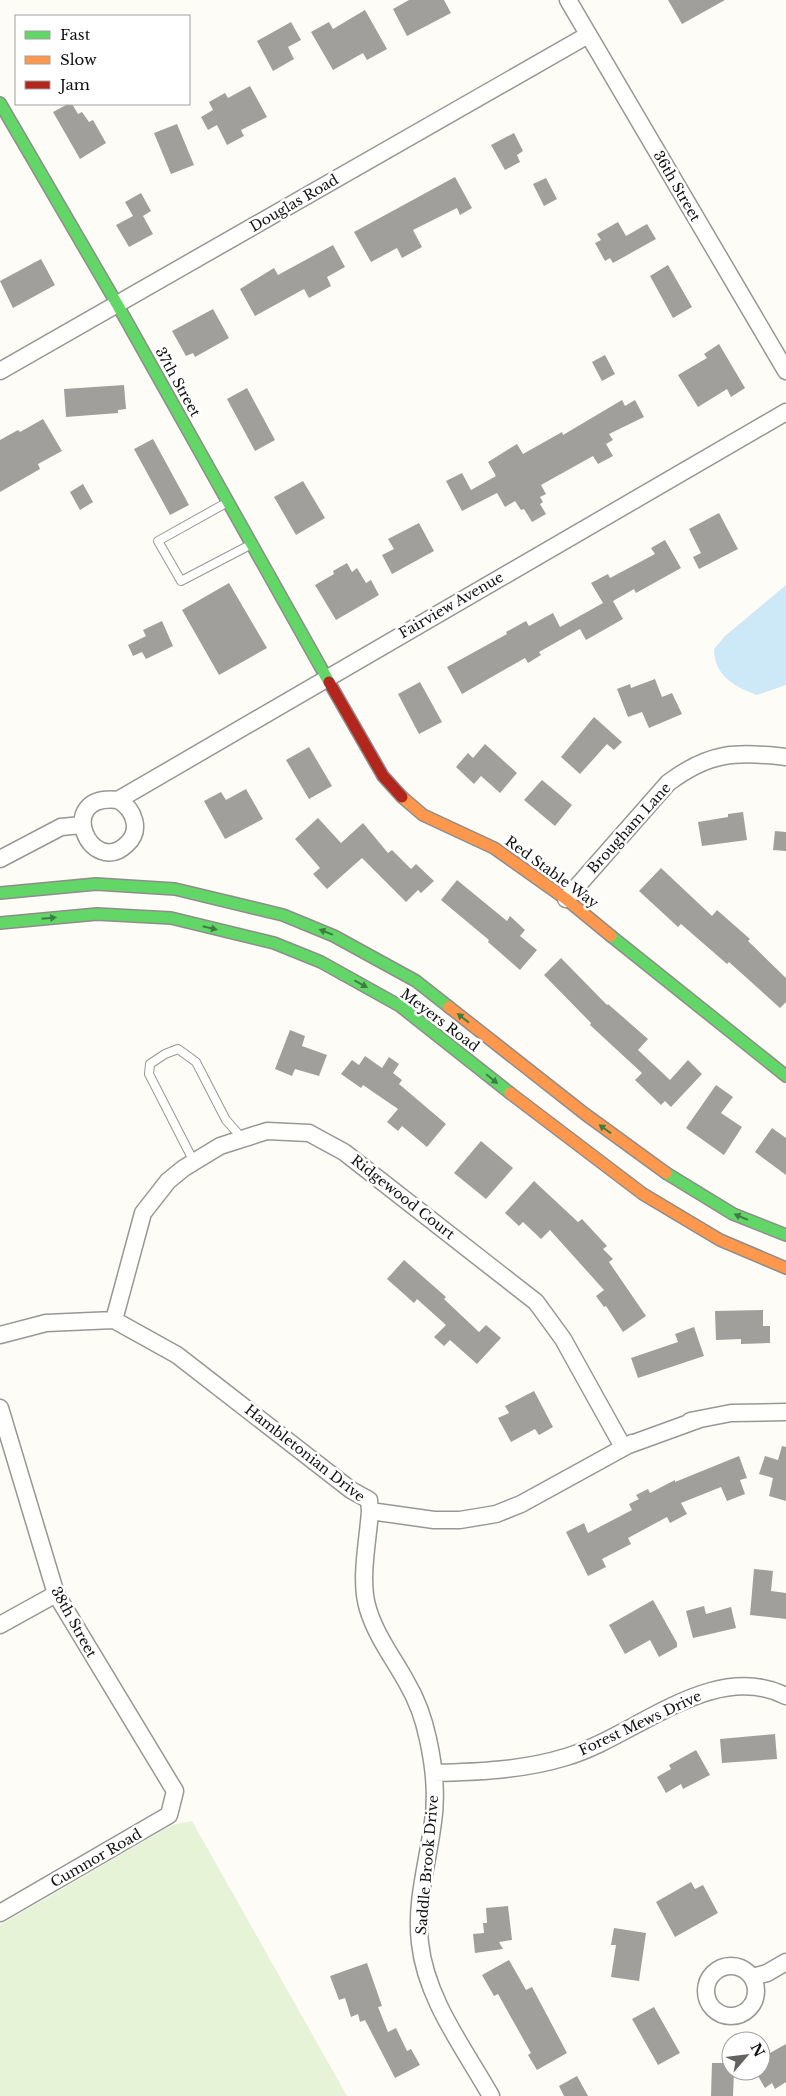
<svg xmlns="http://www.w3.org/2000/svg" width="786" height="2096" viewBox="0 0 786 2096" font-family="'Libre Baskerville',serif">
<style>
.green{fill:#e7f3d7}
.water{fill:#cde8f7}
.building{fill:#a19f9c}
.lines{fill:none;stroke-linecap:round;stroke-linejoin:round}
.lane-casing{stroke:#979795;stroke-width:10}
.street-casing{stroke:#979795;stroke-width:19}
.fast-casing{stroke:#8e8d8b;stroke-width:14}
.slow-casing{stroke:#8e8d8b;stroke-width:14}
.jam-casing{stroke:#8e8d8b;stroke-width:14}
.lane{stroke:#fffffe;stroke-width:8}
.street{stroke:#fffffe;stroke-width:16}
.fast{stroke:#63d668;stroke-width:11}
.slow{stroke:#ff974d;stroke-width:11}
.jam{stroke:#b3261e;stroke-width:11}
.oneway{fill:#3e7d41}
.labels{text-anchor:middle;stroke-width:5;stroke-linejoin:round;paint-order:stroke}
.street-label{font-size:14px;fill:#111;stroke:#fff}
</style>
<rect width="100%" height="100%" fill="#fdfcf7"/>
<path class="green" d="M192,1821L347,2096H0V1925L172,1825Z"/>
<path class="water" d="M786,585V685L757,695C734,687 714,675 714,649L725,636Z"/>
<path class="building" d="M409,0H444L451,13L407,36L393,9Z
M668,0H725L682,24Z
M365,10L387,49L367,60L363,53L333,70L311,32L329,22L333,29Z
M291,22L301,40L288,47L294,59L273,71L257,41Z
M250,86L267,117L241,130L244,136L227,145L217,125L208,130L201,117L213,110L209,102L225,93L228,98Z
M68,104H72L78,114L82,112L89,122L93,120L106,143L80,159L53,112Z
M177,124L194,165L171,174L154,133Z
M514,133L523,151L517,155L520,162L505,170L491,145Z
M455,177L472,208L460,215L457,208L413,230L422,247L402,258L397,248L371,262L354,232Z
M546,178L557,199L544,206L533,184Z
M141,193L151,211L143,216L153,234L129,247L116,225L133,216L125,202Z
M618,222L626,236L647,224L656,239L613,263L610,258L605,261L595,243L601,240L597,234Z
M333,245L345,267L327,277L331,286L309,298L304,289L255,316L240,289L274,268L278,275Z
M41,259L55,285L13,308L0,281Z
M668,265L692,307L673,318L650,276Z
M213,309L229,338L195,357L193,353L186,356L172,331Z
M719,344L745,388L731,397L727,389L698,407L678,375L707,358L704,354Z
M605,355L615,374L602,381L592,362Z
M124,385L126,409L118,410V413L66,417L64,389Z
M247,388L275,440L255,451L227,399Z
M622,400L625,406L635,400L644,417L609,434L613,440L606,444L613,456L598,464L593,456L541,485L546,494L540,497L543,502L540,504L546,514L532,522L524,509L521,510L515,501L505,507L497,493L462,511L446,481L462,473L471,490L496,476L488,462L517,444L523,454L562,432L563,435Z
M43,419L62,451L38,464L40,469L0,492V440L18,430L20,432Z
M153,439L189,505L170,515L134,449Z
M303,481L325,518L296,535L274,497Z
M83,484L93,502L80,510L70,492Z
M719,513L738,549L699,569L693,557L701,553L689,529Z
M419,523L434,551L392,574L382,555L394,549L388,539Z
M665,540L681,568L636,593L634,589L613,601L623,619L586,640L580,629L539,652L541,655L528,663L525,658L462,694L447,667L507,634L506,632L526,621L529,626L553,613L560,627L603,603L591,583L608,574L610,578L655,554L651,548Z
M347,563L352,572L357,568L366,583L371,580L379,595L336,620L315,585L334,574L333,571Z
M229,583L267,648L219,675L182,610Z
M162,621L173,646L146,659L142,652L133,656L128,645L146,636L143,630Z
M655,679L662,697L672,693L682,714L649,728L642,712L628,717L617,689L630,684L631,688Z
M420,682L442,722L419,734L398,694Z
M594,717L622,742L614,750L607,744L580,774L561,757Z
M485,744L517,773L500,793L481,776L474,784L456,767L468,753L473,758Z
M309,747L332,786L309,799L286,760Z
M542,780L572,805L555,826L524,800Z
M246,789L263,819L225,839L204,801L221,792L226,800Z
M743,812L747,840L702,846L698,822L728,817V814Z
M318,818L341,843L363,823L388,853L392,850L411,869L416,864L434,881L421,893L418,890L406,902L362,858L327,889L313,874L320,868L295,839Z
M775,831L786,832V851L773,850Z
M661,868L712,916L717,910L750,939L748,941L786,978V1002L780,1008L729,962L727,964L681,924L678,927L639,891Z
M457,880L507,921L510,916L525,930L520,936L537,950L520,970L488,942L489,940L441,900Z
M561,958L607,1005L608,1004L648,1039L638,1050L670,1080L688,1060L702,1074L671,1107L665,1101L661,1105L635,1080L642,1073L590,1025L591,1023L544,975Z
M290,1030L305,1036L302,1046L327,1055L319,1076L295,1069L292,1076L275,1069Z
M365,1056L382,1068L389,1057L399,1064L393,1073L402,1080L399,1084L446,1124L427,1147L402,1126L398,1131L387,1122L398,1109L363,1085L361,1088L341,1074L352,1060L359,1065Z
M716,1085L733,1097L721,1113L742,1127L724,1155L686,1128Z
M772,1128L786,1138V1175L755,1152Z
M481,1141L513,1168L486,1199L454,1173Z
M534,1181L578,1222L582,1219L607,1246L603,1249L613,1259L609,1262L646,1316L623,1332L606,1306L604,1307L596,1296L604,1290L550,1230L541,1239L523,1222L519,1226L505,1213Z
M404,1260L446,1297L444,1299L479,1332L486,1325L501,1338L477,1364L450,1340L444,1346L434,1337L446,1325L417,1299L414,1303L387,1279Z
M763,1310V1326H770V1343L741,1344V1339L716,1340L715,1311Z
M694,1327L704,1356L638,1378L631,1358L678,1342L675,1334Z
M534,1391L553,1427L539,1435L535,1429L511,1442L498,1418L509,1413L505,1406Z
M782,1446L786,1447V1501L769,1496L773,1478L759,1474L765,1456L778,1460Z
M739,1456L747,1478L740,1480L745,1494L727,1501L721,1487L681,1503L687,1514L670,1523L667,1517L628,1538L631,1544L602,1559L606,1567L588,1576L566,1532L584,1523L588,1533L632,1510L629,1504L639,1499L636,1495L648,1489L650,1493L675,1480V1482Z
M754,1569L773,1571L771,1591L786,1593V1619L750,1615Z
M653,1600L677,1643V1647L659,1657L650,1640L625,1654L609,1625Z
M704,1606L706,1614L731,1607L736,1628L693,1638L686,1611Z
M775,1734L777,1759L722,1763L720,1739Z
M696,1750L710,1775L683,1789L681,1784L666,1793L657,1777L671,1769L669,1765Z
M691,1882L695,1889L703,1885L718,1913L675,1937L656,1902Z
M508,1906L512,1940L499,1942L503,1949L475,1953L473,1934L484,1933L483,1923H487L486,1908Z
M614,1928L646,1933L639,1981L611,1977L616,1945H611Z
M509,1960L526,1990L532,1987L567,2053L537,2070L528,2055L531,2053L498,1994L494,1996L482,1975Z
M367,1963L382,2006L378,2007L388,2032L396,2028L407,2051L411,2049L420,2065L395,2078L365,2020L360,2022L358,2014L351,2017L345,1998L339,2000L330,1976Z
M654,2007L680,2053L658,2065L632,2019Z
M786,2044V2082L775,2089L772,2083L765,2088L755,2071H761V2058Z
M712,2063H731V2071H734L733,2096H711Z
M577,2076L588,2096H564L559,2086Z"/>
<g class="lines">
<defs>
<path id="lane" d="M226,503L158,541L181,581L250,545
M194,1162L149,1074L150,1064L165,1054L178,1049L196,1062L226,1120L242,1138"/>
<path id="street" d="M568,0L786,371
M0,371L588,35
M118,800C134,809 142,830 127,844C91,879 53,793 118,800L786,412
M0,859L61,827L82,825
M566,899L668,783C709,752 736,751 786,757
M114,1320L143,1213L168,1181L184,1168L220,1146L267,1131L309,1133L344,1152L536,1302L563,1339L623,1447L700,1419
M0,1335L46,1323L114,1320L177,1355L351,1490L369,1500L370,1511C368,1541 359,1581 368,1609C376,1636 394,1659 407,1683C417,1700 424,1720 428,1739C434,1766 437,1795 433,1822C428,1862 415,1902 420,1943C426,1999 464,2048 491,2096
M0,1408L56,1594L175,1791L169,1815L0,1913
M690,1421L731,1413L786,1412
M370,1511L434,1520H460L496,1514L521,1504L632,1443
M0,1625L56,1594
M434,1773C478,1772 524,1770 566,1757C635,1737 712,1659 786,1696
M706 1991a25 25 0 1 1 50 0a25 25 0 1 1-50 0Z
M753,1977L767,1973L786,1962"/>
<path id="fast" d="M0,103L117,304L329,682
M0,893L96,884L175,889L283,915L334,936L416,981L449,1007
M0,923L97,914L171,918L274,943L321,962L400,1006L510,1093
M611,936L786,1076
M666,1173L733,1214L786,1235"/>
<path id="slow" d="M402,797L423,815L494,848L566,899L611,936
M449,1007L585,1114L666,1173
M510,1093L643,1194L720,1240L786,1268"/>
<path id="jam" d="M329,682L383,776L402,797"/>
</defs>
<use href="#lane" class="lane-casing"/>
<use href="#street" class="street-casing"/>
<use href="#fast" class="fast-casing"/>
<use href="#slow" class="slow-casing"/>
<use href="#jam" class="jam-casing"/>
<use href="#lane" class="lane"/>
<use href="#street" class="street"/>
<use href="#fast" class="fast"/>
<use href="#slow" class="slow"/>
<use href="#jam" class="jam"/>
</g>
<defs><path id="oneway-solid" d="M-6-.8H1V-3.2L6.5 0L1 3.2V.8H-6Z" transform="scale(1.25)"/></defs>
<g class="oneway">
<use href="#oneway-solid" transform="translate(49 918) rotate(-5)"/>
<use href="#oneway-solid" transform="translate(210 928) rotate(13)"/>
<use href="#oneway-solid" transform="translate(326 932) rotate(-158)"/>
<use href="#oneway-solid" transform="translate(361 984) rotate(29)"/>
<use href="#oneway-solid" transform="translate(463 1018) rotate(-142)"/>
<use href="#oneway-solid" transform="translate(492 1079) rotate(39)"/>
<use href="#oneway-solid" transform="translate(605 1129) rotate(-144)"/>
<use href="#oneway-solid" transform="translate(741 1217) rotate(-157)"/>
</g>
<g class="labels">
<g class="street-label">
<text transform="translate(677 186) rotate(60)" y="5">36th Street</text>
<text transform="translate(294 203) rotate(-30)" y="5">Douglas Road</text>
<text transform="translate(178 382) rotate(61)" y="5">37th Street</text>
<text transform="translate(451 605) rotate(-30)" y="5">Fairview Avenue</text>
<text transform="translate(629 828) rotate(-48)" y="5">Brougham Lane</text>
<text transform="translate(552 872) rotate(36)" y="5">Red Stable Way</text>
<text transform="translate(440 1020) rotate(37)" y="5">Meyers Road</text>
<text transform="translate(403 1197) rotate(38)" y="5">Ridgewood Court</text>
<text transform="translate(305 1453) rotate(38)" y="5">Hambletonian Drive</text>
<text transform="translate(74 1622) rotate(61)" y="5">38th Street</text>
<text transform="translate(640 1723) rotate(-25)" y="5">Forest Mews Drive</text>
<text transform="translate(96 1858) rotate(-30)" y="5">Cumnor Road</text>
<text transform="translate(427 1865) rotate(-85)" y="5">Saddle Brook Drive</text>
</g>
</g>
<rect x="15" y="15" width="175" height="90" fill="#ffffff" stroke="#a0a0a0"/>
<rect x="25" y="31" width="25" height="8" fill="#63d668" stroke="#a0a0a0"/>
<text x="60" y="40" font-size="15" fill="#111111">Fast</text>
<rect x="25" y="56" width="25" height="8" fill="#ff974d" stroke="#a0a0a0"/>
<text x="60" y="65" font-size="15" fill="#111111">Slow</text>
<rect x="25" y="81" width="25" height="8" fill="#b3261e" stroke="#a0a0a0"/>
<text x="60" y="90" font-size="15" fill="#111111">Jam</text>
<g transform="translate(746 2056) rotate(62)"><circle r="24" fill="#ffffff" stroke="#a0a0a0"/>
<path d="M0-4L9 19L0 12L-9 19Z" fill="#646362"/>
<text y="-8" font-size="14" font-weight="bold" text-anchor="middle" fill="#111111">N</text>
</g>
</svg>
